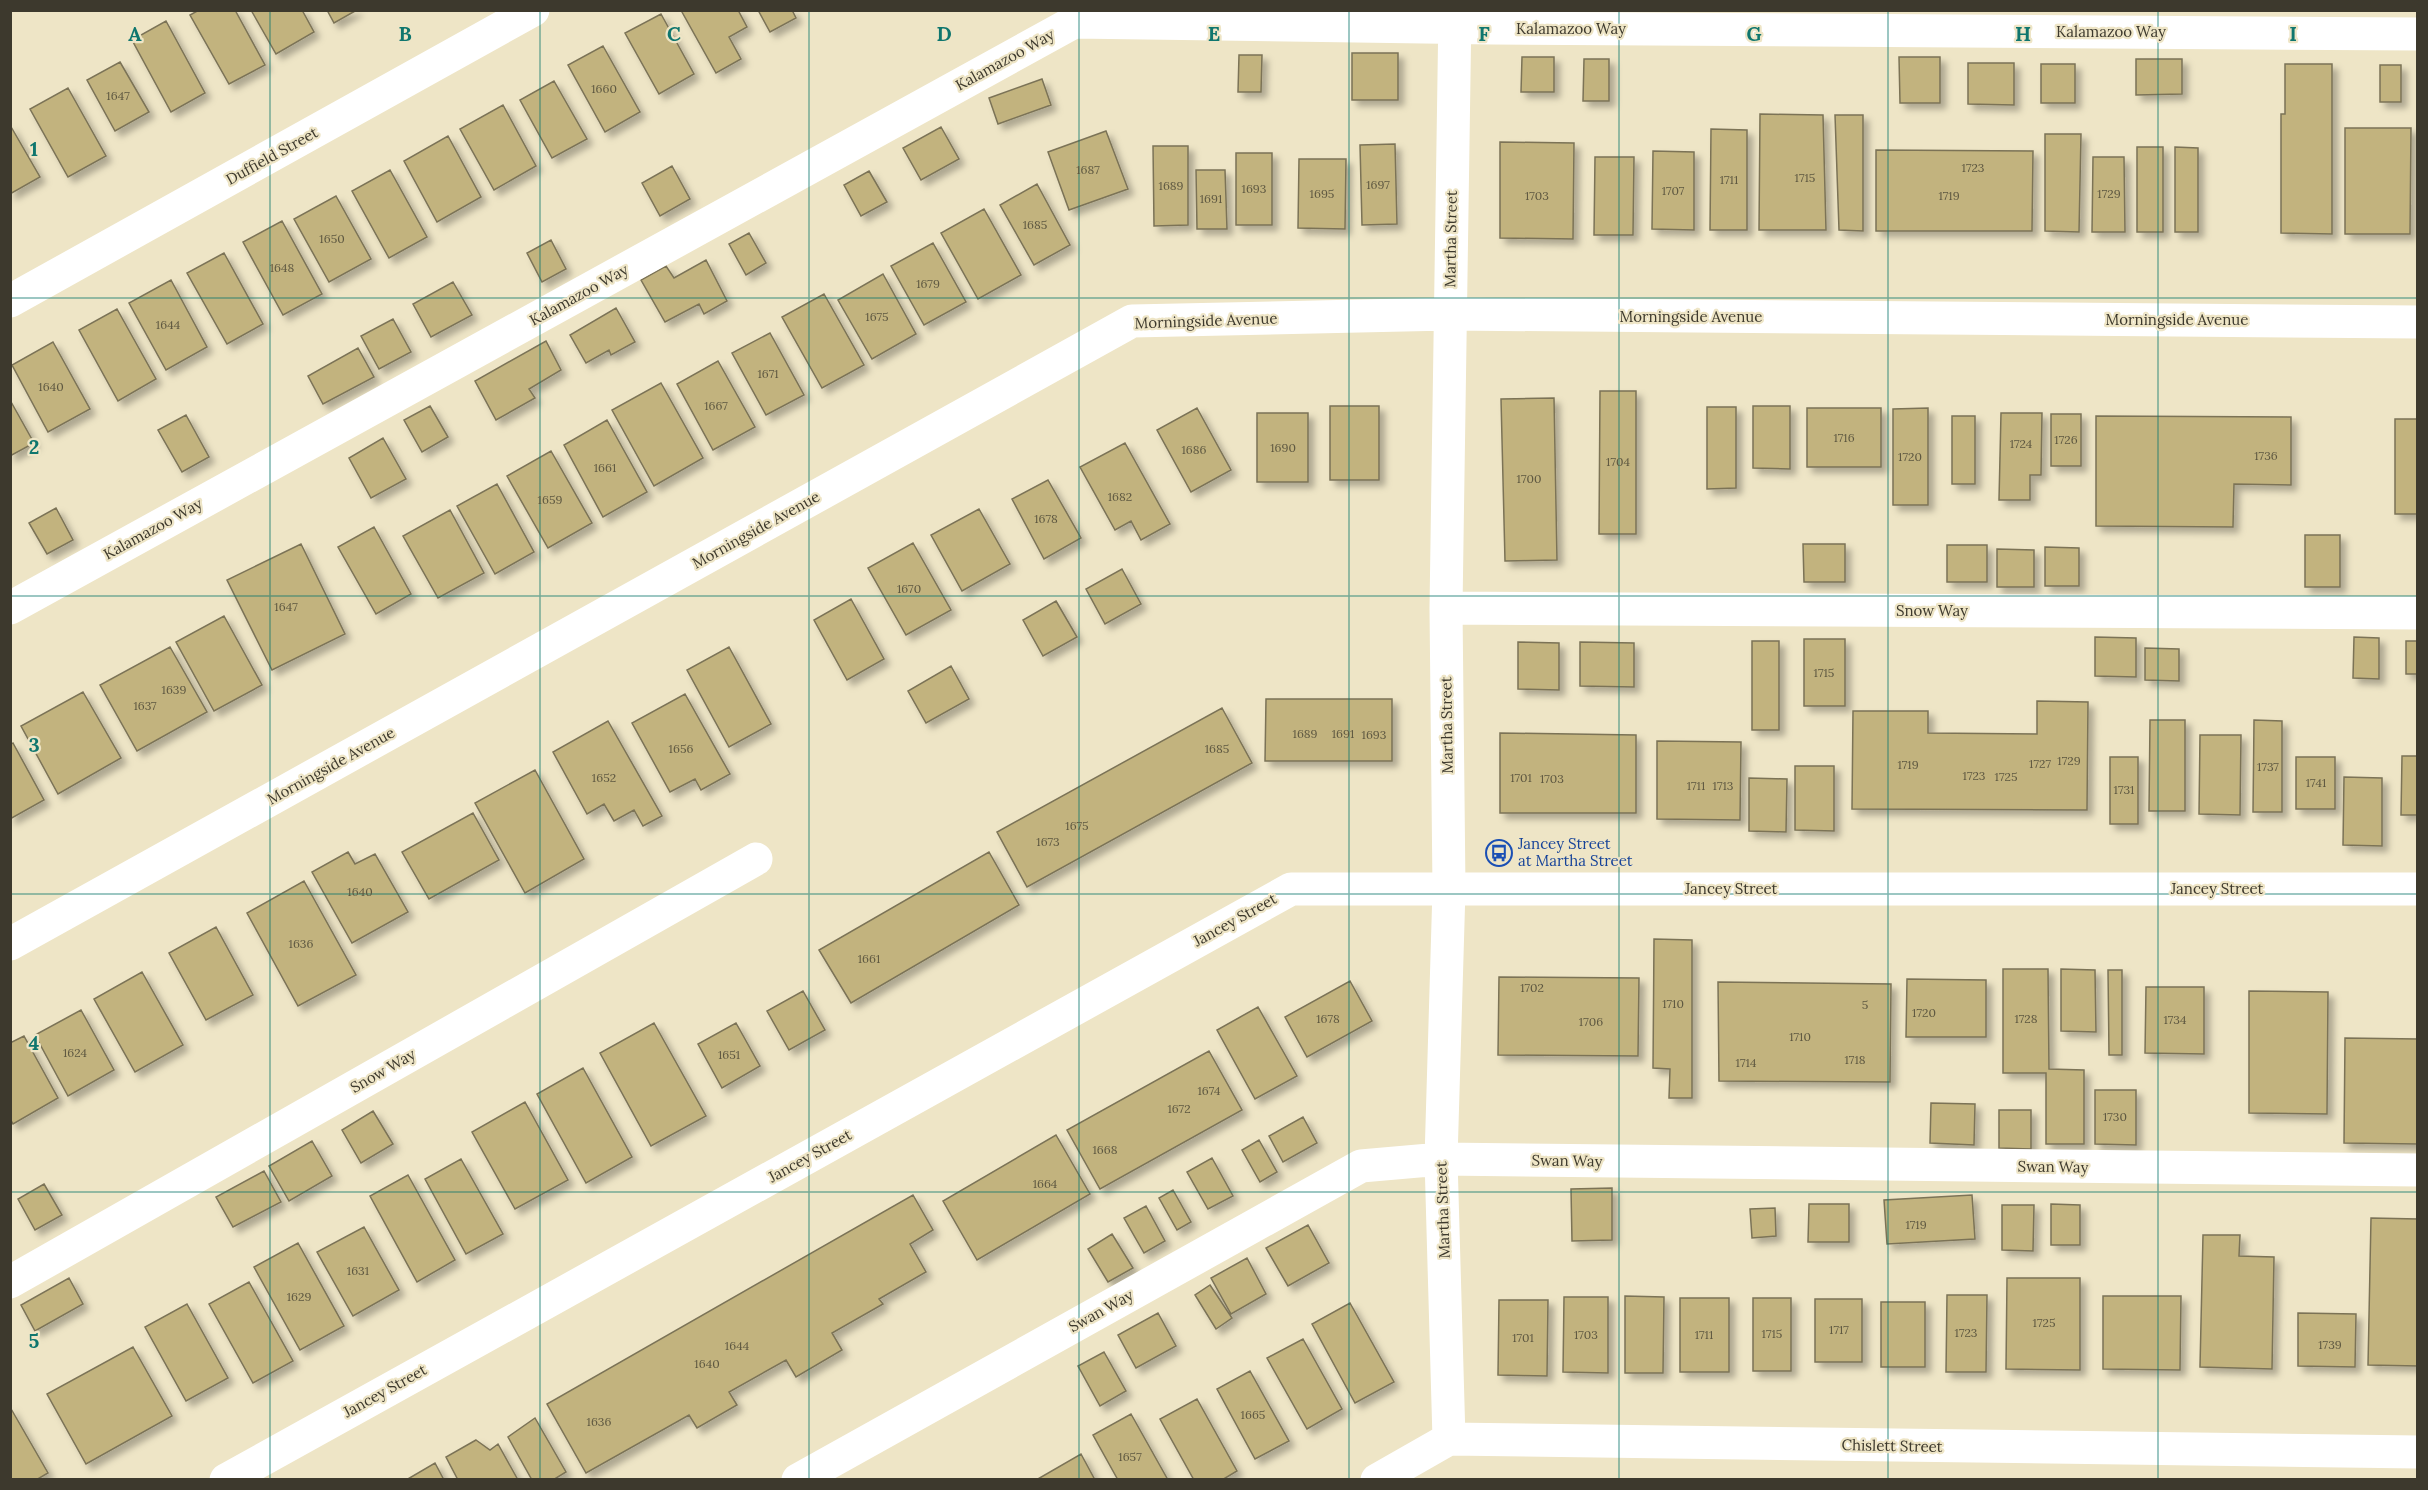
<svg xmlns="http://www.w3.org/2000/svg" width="2428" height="1490" viewBox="0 0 2428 1490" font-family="Lora,serif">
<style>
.building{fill:#c2b37e;stroke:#7b7357;stroke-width:1.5;filter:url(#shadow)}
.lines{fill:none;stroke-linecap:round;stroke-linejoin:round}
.minor{stroke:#fff;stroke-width:33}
.grid{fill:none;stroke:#0f766e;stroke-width:1.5;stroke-opacity:0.55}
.labels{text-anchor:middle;stroke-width:4.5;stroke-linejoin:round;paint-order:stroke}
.number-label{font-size:12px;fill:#5e5841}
.street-label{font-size:15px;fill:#3d392d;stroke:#eee5c6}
.transit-label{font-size:15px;fill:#164399;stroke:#eee5c6;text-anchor:start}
.grid-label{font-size:20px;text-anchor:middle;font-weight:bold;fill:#0f766e;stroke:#eee5c6;stroke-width:4.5;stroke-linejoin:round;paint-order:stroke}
</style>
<defs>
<filter id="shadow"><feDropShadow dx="5.5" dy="5.5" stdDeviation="3" flood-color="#0004"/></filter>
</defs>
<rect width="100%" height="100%" fill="#eee5c6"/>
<path class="building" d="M199,10H235L265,65L229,84L190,15Z
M251,10H302L314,32L276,54Z
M327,10H357L334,23Z
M685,10H738L747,27L729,37L741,59L716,73L682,12Z
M758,10H792L796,18L770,32Z
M661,14L694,74L659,94L625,33Z
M166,21L205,93L171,112L132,40Z
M603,46L640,112L605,132L568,65Z
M1352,53H1398V100H1352Z
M1239,55H1262L1261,92H1238Z
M1522,57H1554V92H1521Z
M1899,57H1940V103H1900Z
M1584,59H1609V101H1583Z
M2136,59H2182V94L2136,95Z
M120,62L149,112L115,131L87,80Z
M1968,63H2014V105L1968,104Z
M2041,64H2075V103H2041Z
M2285,64H2332V234L2281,233V114H2285Z
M2380,65H2401V102H2380Z
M1042,79L1051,105L998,124L989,98Z
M554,81L587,139L552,158L520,100Z
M68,88L106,156L68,177L30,109Z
M503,105L536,166L494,190L460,129Z
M1760,114L1823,115L1826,230H1759Z
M1835,115H1863V231L1839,230Z
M10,125L40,177L10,194Z
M941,127L959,159L921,180L903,148Z
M2345,128H2411L2410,234H2345Z
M1711,129L1747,130V230H1710Z
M1106,131L1128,189L1069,210L1048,152Z
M2045,134H2081L2079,232L2045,231Z
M448,136L481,197L437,222L404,161Z
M1500,142L1574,143L1573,239L1500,238Z
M1395,144L1397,224L1362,225L1360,145Z
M1153,146H1188V225L1154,226Z
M2137,147H2163V232H2137Z
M2175,147L2198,148V232H2175Z
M1876,150L2033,151L2032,231H1876Z
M1653,151L1694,152V230L1652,229Z
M1236,153H1272V225H1236Z
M1595,157H1634L1633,235H1594Z
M2093,157H2124L2125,232H2092Z
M1299,159H1346L1345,229L1298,228Z
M672,166L690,199L660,216L642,183Z
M390,170L427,237L389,258L352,191Z
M1196,170H1225L1227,229H1197Z
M869,171L887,202L861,216L844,185Z
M1037,184L1070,245L1034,265L1000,205Z
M336,196L371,259L329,282L294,219Z
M984,209L1021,275L978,299L941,233Z
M282,221L322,294L283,315L243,242Z
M749,233L766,263L746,275L729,244Z
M551,240L566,269L542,282L527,253Z
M933,243L966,302L924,325L891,266Z
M224,253L263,324L227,344L187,273Z
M706,260L727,301L704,314L699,304L665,322L641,280L666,266L674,278Z
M883,274L916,334L872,359L838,300Z
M171,280L207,347L166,370L129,303Z
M453,282L472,315L431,337L413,304Z
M824,294L864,365L822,388L782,317Z
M616,308L635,342L611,355L609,350L586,363L570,335Z
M117,309L156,379L118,401L79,330Z
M393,319L411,352L379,369L361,336Z
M770,333L804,395L766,415L732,353Z
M546,341L561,370L529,389L535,398L496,420L475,381Z
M53,342L90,409L48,432L12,365Z
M358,348L374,377L323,404L308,376Z
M718,361L755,427L713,450L677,384Z
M661,383L703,458L654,486L612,410Z
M1600,391H1636V534H1599Z
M1554,398L1557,560L1505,561L1501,399Z
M10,400L34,443L10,456Z
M430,406L448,437L422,452L404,420Z
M1330,406H1379V480H1330Z
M1753,406H1790V469L1753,468Z
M1707,407H1736V488L1707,489Z
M1197,408L1231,470L1191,492L1157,430Z
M1807,408H1881V467H1807Z
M1928,408V505H1893V409Z
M1257,413H1308V482H1257Z
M2001,413H2042L2041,475H2030V500H1999Z
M2051,414H2081V466H2051Z
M186,415L209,457L182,472L158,430Z
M1952,416H1975V484H1952Z
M2096,416L2291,417V485L2234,484L2233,527L2096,526Z
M2395,419H2418V514H2395Z
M607,420L647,492L603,517L564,445Z
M383,438L406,479L371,498L349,458Z
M1125,443L1170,524L1141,540L1131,521L1115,530L1080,467Z
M551,451L592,523L548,548L507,476Z
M1048,480L1081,538L1044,559L1012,499Z
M497,484L534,552L495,574L457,506Z
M56,508L73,540L47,554L29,523Z
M979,509L1010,564L962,591L931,535Z
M450,510L484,573L438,598L403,536Z
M374,527L411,594L376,614L338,547Z
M2305,535H2340V587H2305Z
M913,543L951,610L906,635L868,568Z
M301,544L345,634L272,670L227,580Z
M1803,544H1845V582H1804Z
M1947,545H1987V582H1947Z
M2045,547L2079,548V586H2045Z
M1997,549L2034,550V587H1997Z
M1122,569L1141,604L1105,624L1086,589Z
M851,599L884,659L847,680L814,620Z
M1056,601L1077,637L1043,656L1023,620Z
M224,616L262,685L214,711L176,642Z
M2095,637L2136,638V677L2095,676Z
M2354,637L2379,638V679L2353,678Z
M1804,639H1845V706H1804Z
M1752,641H1779V730H1752Z
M2406,641H2418V674H2406Z
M1518,642L1559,643V690L1518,689Z
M1580,642L1634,643V687L1580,686Z
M170,647L207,712L137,751L100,685Z
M729,647L771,724L729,747L687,670Z
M2145,648L2179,649V681L2145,680Z
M951,666L969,699L926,723L908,691Z
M83,692L121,758L58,794L21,726Z
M685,694L730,774L701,790L695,779L670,792L632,723Z
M1266,699H1392V761H1265Z
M2037,701L2088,702L2087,810L1852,809L1853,711H1928V733L2037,734Z
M1222,708L1252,763L1027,887L997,832Z
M2150,720H2185V811H2149Z
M2254,720L2282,721V812H2253Z
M608,721L662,816L643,826L634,810L614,821L604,804L587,814L553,752Z
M1500,733L1636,735V813H1500Z
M2200,735H2241L2240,815L2199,814Z
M1657,741L1741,742L1740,820L1657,819Z
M13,743L44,800L10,819V745Z
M2402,756H2418V815H2401Z
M2110,757H2138V824H2110Z
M2296,757H2335V809H2296Z
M1795,766H1834V831L1795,830Z
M535,770L584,859L525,893L475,803Z
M2344,777L2382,778V846L2343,845Z
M1749,778L1787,779L1786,832L1749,831Z
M473,813L499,860L429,899L402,852Z
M348,852L355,864L375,854L408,912L352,943L312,872Z
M989,852L1019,905L851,1003L819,950Z
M304,881L356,975L298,1006L247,913Z
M216,927L253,995L206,1020L169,953Z
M1654,939L1692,940V1098H1669L1670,1069L1653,1068Z
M2003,969H2048L2049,1069L2084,1070V1144H2046V1073H2003Z
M2061,969L2095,970L2096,1032L2061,1031Z
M2108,970H2122V1055H2109Z
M142,972L183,1045L135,1072L94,999Z
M1499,977L1639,978L1638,1056L1498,1055Z
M1907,979L1986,980V1037H1906Z
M1350,981L1372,1021L1307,1057L1285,1017Z
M1718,982L1891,984L1890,1082L1719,1081Z
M2146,987H2204V1054L2145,1053Z
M803,991L825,1030L789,1050L767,1011Z
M2249,991L2328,992L2327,1114L2249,1113Z
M1258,1007L1297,1076L1255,1099L1217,1030Z
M81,1010L114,1070L68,1096L35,1035Z
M654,1023L706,1116L651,1146L600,1053Z
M736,1023L760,1066L722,1088L698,1044Z
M24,1036L58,1098L13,1124L10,1119V1043Z
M2345,1038L2418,1039V1144L2344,1143Z
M1209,1051L1242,1110L1100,1189L1067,1130Z
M583,1068L632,1157L586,1183L537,1094Z
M2095,1090H2136V1145L2095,1144Z
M525,1102L568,1180L515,1209L472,1132Z
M1931,1103L1975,1104L1974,1145L1930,1143Z
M1999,1110H2031V1149L1999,1148Z
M373,1111L393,1144L361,1163L342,1130Z
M1303,1117L1317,1143L1283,1162L1269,1136Z
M1056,1135L1090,1194L977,1260L943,1201Z
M1259,1140L1277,1172L1260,1182L1242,1150Z
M312,1141L332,1176L289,1201L269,1166Z
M1212,1158L1233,1196L1208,1209L1187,1172Z
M461,1159L503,1234L466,1254L425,1179Z
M264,1171L281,1202L233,1227L216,1197Z
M408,1175L455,1260L417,1282L370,1196Z
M44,1184L62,1215L35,1230L18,1199Z
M1612,1188V1240L1572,1241L1571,1189Z
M1173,1190L1191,1222L1177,1230L1159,1198Z
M913,1195L933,1230L910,1244L926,1272L879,1299L883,1304L832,1333L842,1350L796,1377L786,1360L729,1392L737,1405L697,1428L689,1415L586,1473L547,1404Z
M1972,1195L1975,1239L1887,1244L1884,1200Z
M1809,1204H1849V1242H1808Z
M2051,1204L2080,1205V1245H2051Z
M2002,1205H2034L2033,1251L2002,1250Z
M1146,1206L1165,1241L1144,1253L1124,1218Z
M1775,1208L1776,1236L1752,1238L1750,1209Z
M2371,1218L2418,1219V1366L2368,1365Z
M1308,1225L1329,1263L1288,1286L1266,1248Z
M364,1227L399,1290L353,1316L317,1252Z
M1112,1234L1133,1268L1108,1282L1088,1249Z
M2203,1235H2240L2239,1256L2274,1257L2272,1369L2200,1367Z
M298,1243L344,1326L300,1350L254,1267Z
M1247,1258L1266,1294L1231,1314L1211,1278Z
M69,1278L83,1304L35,1331L21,1305Z
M2007,1278H2080V1370L2006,1369Z
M249,1282L293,1361L253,1383L209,1304Z
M1210,1285L1232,1318L1216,1329L1195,1295Z
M1947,1295H1987L1986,1372H1946Z
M1625,1296L1664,1297L1663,1373H1625Z
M2103,1296H2181L2180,1370L2103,1369Z
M1564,1297H1608V1373L1563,1372Z
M1680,1298H1729V1372H1680Z
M1753,1298H1791V1371H1753Z
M1815,1299H1862V1362H1815Z
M1499,1300H1548L1547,1376L1498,1375Z
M1881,1302H1925V1367H1881Z
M1350,1303L1394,1382L1355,1403L1312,1324Z
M187,1304L228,1378L186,1401L145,1327Z
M1158,1313L1176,1346L1136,1368L1118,1335Z
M2298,1313L2356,1314L2355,1367L2298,1366Z
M1303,1339L1342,1409L1307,1429L1267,1358Z
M133,1347L172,1416L86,1464L47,1394Z
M1104,1352L1126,1391L1100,1406L1078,1366Z
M1250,1371L1289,1441L1255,1459L1217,1389Z
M1197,1399L1237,1471L1222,1480H1194L1160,1419Z
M10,1407L48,1473L36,1480H10Z
M1131,1414L1168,1480H1118L1093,1435Z
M535,1418L566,1472L553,1480H532L508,1437Z
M476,1440L490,1450L498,1444L518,1480H458L446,1457Z
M1081,1454L1095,1480H1036Z
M435,1463L444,1480H406Z"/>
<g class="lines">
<path class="minor" d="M10,301L533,10
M10,608L1074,22L1493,28L2418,34
M1446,608L2418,613
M10,944L1132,321L1449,314L2418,322
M10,1282L756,859
M1449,1439L1441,1159L1449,889L1446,608L1455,10
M226,1480L1291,889H2418
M798,1480L1361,1166L1441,1159L2418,1170
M1377,1480L1449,1439L2418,1452"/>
</g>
<path class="grid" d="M270,10V1480M540,10V1480M809,10V1480M1079,10V1480M1349,10V1480M1619,10V1480M1888,10V1480M2158,10V1480M10,298H2418M10,596H2418M10,894H2418M10,1192H2418"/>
<defs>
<symbol id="bus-ring" viewBox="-11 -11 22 22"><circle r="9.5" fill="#eee5c6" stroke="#1a4fb4" stroke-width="1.5"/><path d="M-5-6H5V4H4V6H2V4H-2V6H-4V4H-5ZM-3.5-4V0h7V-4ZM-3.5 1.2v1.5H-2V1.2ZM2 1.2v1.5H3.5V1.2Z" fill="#1a4fb4"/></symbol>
</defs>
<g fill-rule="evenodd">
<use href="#bus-ring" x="1484" y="838" width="30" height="30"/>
</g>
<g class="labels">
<g class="number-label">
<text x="604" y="93">1660</text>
<text x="118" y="100">1647</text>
<text x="1973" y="172">1723</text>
<text x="1088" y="174">1687</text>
<text x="1805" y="182">1715</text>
<text x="1729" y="184">1711</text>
<text x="1378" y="189">1697</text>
<text x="1171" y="190">1689</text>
<text x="1254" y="193">1693</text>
<text x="1673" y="195">1707</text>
<text x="1322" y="198">1695</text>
<text x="2109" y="198">1729</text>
<text x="1537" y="200">1703</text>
<text x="1949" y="200">1719</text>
<text x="1211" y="203">1691</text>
<text x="1035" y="229">1685</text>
<text x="332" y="243">1650</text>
<text x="282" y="272">1648</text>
<text x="928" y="288">1679</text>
<text x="877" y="321">1675</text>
<text x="168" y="329">1644</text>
<text x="768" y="378">1671</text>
<text x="51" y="391">1640</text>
<text x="716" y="410">1667</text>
<text x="1844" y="442">1716</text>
<text x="2066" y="444">1726</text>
<text x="2021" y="448">1724</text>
<text x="1283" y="452">1690</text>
<text x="1194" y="454">1686</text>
<text x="2266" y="460">1736</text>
<text x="1910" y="461">1720</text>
<text x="1618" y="466">1704</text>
<text x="605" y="472">1661</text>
<text x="1529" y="483">1700</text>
<text x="1120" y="501">1682</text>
<text x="550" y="504">1659</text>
<text x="1046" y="523">1678</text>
<text x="909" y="593">1670</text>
<text x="286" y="611">1647</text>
<text x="1824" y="677">1715</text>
<text x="174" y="694">1639</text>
<text x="145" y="710">1637</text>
<text x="1305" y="738">1689</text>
<text x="1343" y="738">1691</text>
<text x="1374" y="739">1693</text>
<text x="681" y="753">1656</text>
<text x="1217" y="753">1685</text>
<text x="2069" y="765">1729</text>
<text x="2040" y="768">1727</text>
<text x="1908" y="769">1719</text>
<text x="2268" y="771">1737</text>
<text x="1974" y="780">1723</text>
<text x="2006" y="781">1725</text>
<text x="604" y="782">1652</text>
<text x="1521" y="782">1701</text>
<text x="1552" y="783">1703</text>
<text x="2316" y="787">1741</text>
<text x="1696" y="790">1711</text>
<text x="1723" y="790">1713</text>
<text x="2124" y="794">1731</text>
<text x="1077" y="830">1675</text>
<text x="1048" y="846">1673</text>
<text x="360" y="896">1640</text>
<text x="301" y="948">1636</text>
<text x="869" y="963">1661</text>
<text x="1532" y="992">1702</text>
<text x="1673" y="1008">1710</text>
<text x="1865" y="1009">5</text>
<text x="1924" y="1017">1720</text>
<text x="1328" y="1023">1678</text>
<text x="2026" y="1023">1728</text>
<text x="2175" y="1024">1734</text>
<text x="1591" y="1026">1706</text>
<text x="1800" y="1041">1710</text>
<text x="75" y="1057">1624</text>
<text x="729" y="1059">1651</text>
<text x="1855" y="1064">1718</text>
<text x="1746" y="1067">1714</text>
<text x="1209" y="1095">1674</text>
<text x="1179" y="1113">1672</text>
<text x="2115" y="1121">1730</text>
<text x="1105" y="1154">1668</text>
<text x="1045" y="1188">1664</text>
<text x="1916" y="1229">1719</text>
<text x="358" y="1275">1631</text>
<text x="299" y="1301">1629</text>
<text x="2044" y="1327">1725</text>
<text x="1839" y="1334">1717</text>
<text x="1966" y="1337">1723</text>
<text x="1772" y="1338">1715</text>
<text x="1586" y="1339">1703</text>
<text x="1704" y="1339">1711</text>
<text x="1523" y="1342">1701</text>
<text x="2330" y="1349">1739</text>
<text x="737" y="1350">1644</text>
<text x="707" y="1368">1640</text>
<text x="1253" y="1419">1665</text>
<text x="599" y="1426">1636</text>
<text x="1130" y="1461">1657</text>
</g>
<g class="street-label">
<text x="1571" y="34">Kalamazoo Way</text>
<text x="2111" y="37">Kalamazoo Way</text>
<text transform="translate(1005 60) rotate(-29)" y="5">Kalamazoo Way</text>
<text transform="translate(272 156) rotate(-29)" y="5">Duffield Street</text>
<text transform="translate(1451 239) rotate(-89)" y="5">Martha Street</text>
<text transform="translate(579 295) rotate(-29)" y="5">Kalamazoo Way</text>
<text x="1691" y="322">Morningside Avenue</text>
<text x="2177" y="325">Morningside Avenue</text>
<text transform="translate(1206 321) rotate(-2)" y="5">Morningside Avenue</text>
<text transform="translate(153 529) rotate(-29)" y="5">Kalamazoo Way</text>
<text transform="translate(756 530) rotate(-29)" y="5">Morningside Avenue</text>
<text x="1932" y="616">Snow Way</text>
<text transform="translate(1447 725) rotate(-91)" y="5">Martha Street</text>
<text transform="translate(331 766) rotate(-29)" y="5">Morningside Avenue</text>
<text x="1731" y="894">Jancey Street</text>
<text x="2217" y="894">Jancey Street</text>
<text transform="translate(1235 920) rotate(-29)" y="5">Jancey Street</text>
<text transform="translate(383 1071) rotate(-30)" y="5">Snow Way</text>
<text transform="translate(810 1156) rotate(-29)" y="5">Jancey Street</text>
<text transform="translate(1567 1161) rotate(1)" y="5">Swan Way</text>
<text transform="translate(2053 1167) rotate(1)" y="5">Swan Way</text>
<text transform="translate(1443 1210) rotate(-92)" y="5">Martha Street</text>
<text transform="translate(1101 1311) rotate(-29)" y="5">Swan Way</text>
<text transform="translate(385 1391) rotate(-29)" y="5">Jancey Street</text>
<text transform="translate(1892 1446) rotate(1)" y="5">Chislett Street</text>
</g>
<g class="transit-label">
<text x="1518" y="849">Jancey Street<tspan x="1518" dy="17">at Martha Street</tspan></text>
</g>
</g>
<g class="grid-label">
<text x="135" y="41">A</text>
<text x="405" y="41">B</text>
<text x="674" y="41">C</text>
<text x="944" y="41">D</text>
<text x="1214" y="41">E</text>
<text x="1484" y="41">F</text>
<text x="1754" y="41">G</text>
<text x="2023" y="41">H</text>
<text x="2293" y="41">I</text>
<text x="34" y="156">1</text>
<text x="34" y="454">2</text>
<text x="34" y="752">3</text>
<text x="34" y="1050">4</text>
<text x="34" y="1348">5</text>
</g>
<rect width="2428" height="1490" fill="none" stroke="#3d392d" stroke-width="24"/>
</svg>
